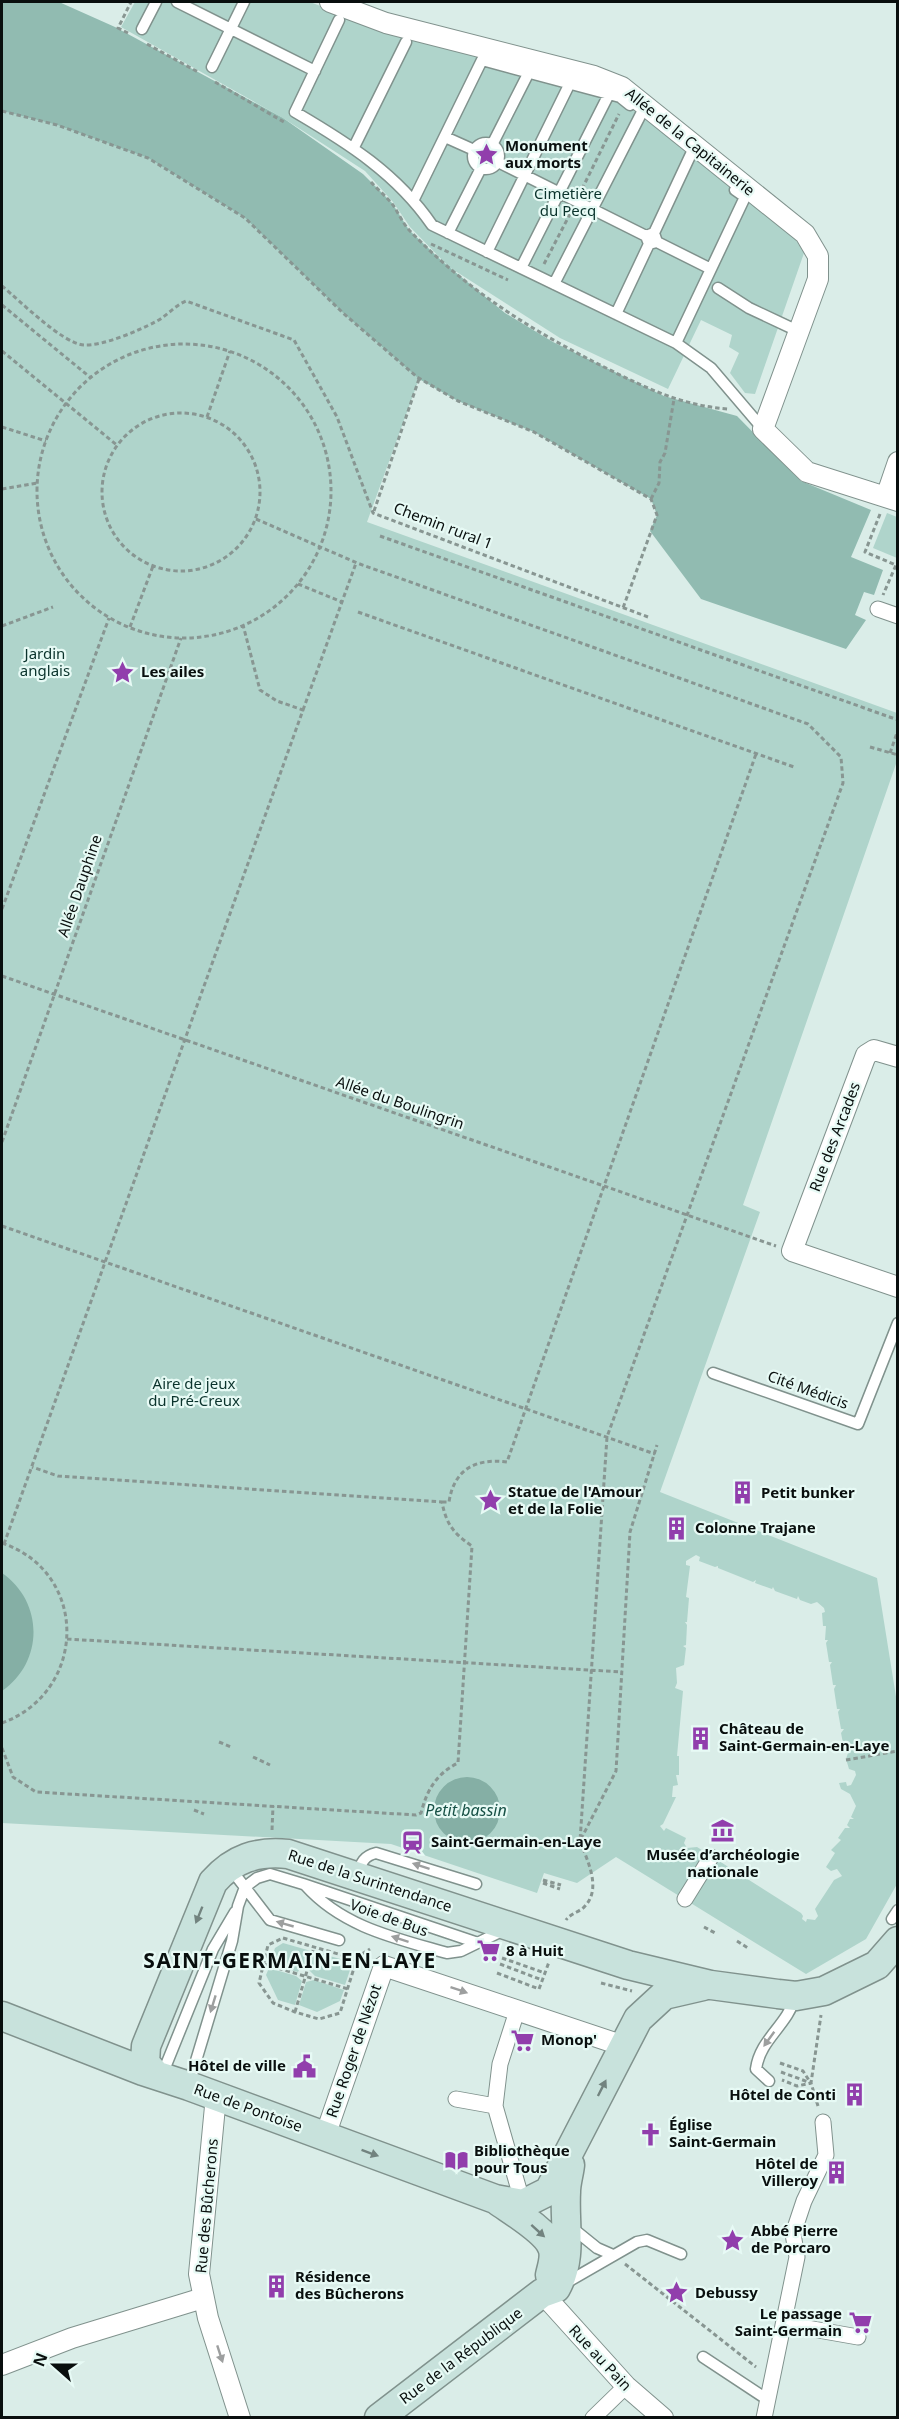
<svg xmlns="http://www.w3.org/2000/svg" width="899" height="2419" viewBox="0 0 899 2419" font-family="'Noto Sans',sans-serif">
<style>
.green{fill:#afd4cb;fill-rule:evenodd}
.forest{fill:#91bbb1}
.water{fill:#85afa5}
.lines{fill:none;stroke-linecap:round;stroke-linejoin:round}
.service-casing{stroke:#80928d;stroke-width:13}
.pedestrian-casing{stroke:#80928d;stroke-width:17}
.minor-casing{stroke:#80928d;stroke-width:22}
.secondary-casing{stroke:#80928d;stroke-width:31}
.path{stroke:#889692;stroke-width:3;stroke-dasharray:4.5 3;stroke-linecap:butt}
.service{stroke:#fff;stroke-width:10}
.pedestrian{stroke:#fff;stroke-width:15}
.minor{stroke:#fff;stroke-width:20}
.secondary{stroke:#c8e2dc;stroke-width:28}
.oneway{fill:#9d9f9f}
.oneway2{fill:#72837f}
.labels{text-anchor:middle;stroke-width:4.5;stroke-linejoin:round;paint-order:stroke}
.street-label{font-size:15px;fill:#090f0e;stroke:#e7faf5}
.poi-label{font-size:15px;font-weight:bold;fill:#090f0e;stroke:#e7faf5;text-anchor:start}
.park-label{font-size:15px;fill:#0a332c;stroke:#e7faf5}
.water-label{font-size:16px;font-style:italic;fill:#175146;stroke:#e7faf5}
.district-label{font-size:21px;font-weight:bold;letter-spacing:1.5px;fill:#090f0e;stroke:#e7faf5}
</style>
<rect width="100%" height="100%" fill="#daede8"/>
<path class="green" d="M135,2H310L341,14L634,102L789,229L804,253L755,394L745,393L730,373L739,353L729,347L732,335L701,320L668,389L560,338L449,267L410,227L393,202L365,171L283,118L121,27Z
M2,111L57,125L148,158L245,218L343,313L419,379L367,522L897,713V761L743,1205L760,1212L660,1492L877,1578L897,1703V1884L866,1939L806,1974L616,1857L577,1883L544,1873L537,1893L391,1844L2,1823ZM696,1555L700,1557L699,1561L715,1567L718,1566V1568L753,1582L756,1580L755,1583L772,1589L773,1587L775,1591L797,1599L798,1596L800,1600L811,1604L817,1602L824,1608L825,1612L822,1613L823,1626H826L825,1640H828L826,1643L829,1662H832L830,1665L833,1685H836L834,1689L837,1709H840L838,1712L841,1729H844L841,1733L845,1753H848L846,1759L849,1769L855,1771L856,1775L851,1785L847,1786L846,1782L839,1783L841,1789L850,1794L856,1806L851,1817L854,1819H850L847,1825L850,1828H845L838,1838L841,1840L831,1850L835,1853L826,1867L831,1871L837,1869L842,1876L834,1880L815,1909L818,1916L815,1920L807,1919L806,1922L802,1919L803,1916L801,1913L697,1847L687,1848L684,1843L686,1838L666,1828L664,1831L660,1826L663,1824L676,1797H672L673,1786L678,1785L676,1775H679V1756H677L683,1691L675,1688L677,1683L676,1668L684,1665L686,1648L683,1646L686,1645L687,1625L685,1622H687L689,1598L686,1597L690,1566L686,1565V1561Z
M887,513L897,517V558L873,548Z
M283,1943L311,1951L305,1969L300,1968L298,1972L270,1964L275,1948Z
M315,1952L344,1960L350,1970L345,1985L315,1976L309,1970Z
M269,1968L296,1976L302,1981L295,2005L278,2000L266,1975Z
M314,1980L344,1990L340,2001L317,2012L299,2005L306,1982Z"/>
<path class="forest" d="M2,2H59L115,27L283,118L363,174L392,203L409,230L443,262L505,313L553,342L664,396L737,416L801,481L871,510L851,557L883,570L874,595L864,592L855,615L866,620L846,649L701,599L650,531L657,515L651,499L534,432L458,401L419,379L343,313L245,218L148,158L57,125L2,111Z"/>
<path class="water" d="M2,1573C44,1602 44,1662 2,1691Z
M434 1810a33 33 0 1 1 66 0a33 33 0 1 1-66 0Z"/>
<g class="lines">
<defs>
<path id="service" d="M177,2L315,71
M339,20L295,112C348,143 397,174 432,225L676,343L745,197L735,190
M142,29L156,2
M212,67L244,2
M445,137L474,150
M473 156a13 13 0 1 1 26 0a13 13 0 1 1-26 0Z
M492,145L529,72
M354,147L406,42
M498,162L646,236L654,233L657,242L649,244L646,236
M414,199L482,60L620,97L630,105
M448,233L481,168
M654,233L691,154
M657,242L711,269
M487,252L570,83
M521,268L609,94
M554,284L641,114
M718,288L749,308L800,332
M616,314L649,244
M676,343L711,368L763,429
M713,1373L858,1424L898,1323
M230,1868L270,1920L339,1940
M357,1875C361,1864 363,1856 376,1853L476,1884
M306,1886C343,1927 395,1938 447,1953L461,1951L504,1930
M892,1919L898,1910
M162,2075L213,1949L235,1912
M769,2081L756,2069C760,2039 788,2025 795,1997
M189,2084L232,1941L238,1906L245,1887L257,1878L270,1874L303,1884L475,1942
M571,2227L597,2248L613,2255
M564,2284L637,2242L647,2240L681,2254
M703,2357L768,2400"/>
<path id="pedestrian" d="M878,609L898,616
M685,1899L711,1857
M517,2011L500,2064L495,2106L523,2204
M456,2099L495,2106
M784,2324L858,2337
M593,2418L626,2386
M764,2418L797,2257L793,2234L804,2201L826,2155L823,2122"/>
<path id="minor" d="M330,2L386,23L594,76L622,87L805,234L818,256V279L763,429L807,472L898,501
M886,497L898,462
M898,1057L874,1050L866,1055L792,1251L898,1287
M216,2096L199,2274L208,2318L240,2418
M325,2136L384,1966L624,2046
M542,2293L626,2386L663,2418
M2,2365L72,2338L203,2298"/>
<path id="secondary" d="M2,2016L143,2071L189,2086L495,2199L523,2204L549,2191L638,2019L664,1995L703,1986
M155,2074L145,2063L146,2046L213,1882C234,1858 257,1851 288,1854L628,1965L711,1985L778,1994L796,1996L824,1991L877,1965L898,1941
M498,2201C512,2211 546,2231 552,2247C556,2256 552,2266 550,2275
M379,2418L542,2293L556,2288C573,2258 564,2225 566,2192C566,2183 569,2174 570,2165"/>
</defs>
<use href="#service" class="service-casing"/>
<use href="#pedestrian" class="pedestrian-casing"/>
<use href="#minor" class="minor-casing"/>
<use href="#secondary" class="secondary-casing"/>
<path class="path" d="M128,33L118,28L131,2
M147,44L198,72
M215,82L284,122
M2,111L57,125L148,158L245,218L343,313L417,377L458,401L534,432L651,499L657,515L623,608
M371,182C378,190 387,197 393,205C399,214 403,224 411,232C469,292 534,332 608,369C648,389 684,406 728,409
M582,189L619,114
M431,244L508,280
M544,264L570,214
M2,286C19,300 63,344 84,345C103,346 138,331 155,322C166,317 174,306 186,301L294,340L337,417L373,513L648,617
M2,305L91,378
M37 491a147 147 0 1 1 294 0a147 147 0 1 1-294 0Z
M2,351L118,446
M102 492a79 79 0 1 1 158 0a79 79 0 1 1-158 0Z
M207,417L230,351
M2,427L46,441
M2,489L38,483
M651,499L659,483L660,462L665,453L674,399
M374,511L419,379
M880,514L865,552L896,565L883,595
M256,519L357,563L808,724L841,757L843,783L607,1437L580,1841C587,1860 602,1888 585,1906C580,1912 571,1913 566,1920
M380,536L898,720
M298,584L342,602
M358,612L794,767
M2,626L53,607
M130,627L153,566
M303,710L356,563
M870,747L898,755
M890,753L898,730
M2,909L109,618
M2,976L776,1246
M2,1142L181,638
M2,1226L655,1454
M442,1502H449C454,1469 476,1458 507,1462L756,754
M2,1543C90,1573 87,1692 2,1723
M4,1544L303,710L277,701L260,690L243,625
M67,1639L622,1672
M219,1742L231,1747
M2,1748L13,1777L36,1792L416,1815L421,1813C427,1790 436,1774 458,1763L472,1546C454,1534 446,1524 442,1502L58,1476L32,1467
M253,1757L270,1765
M846,1760L898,1751
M194,1810L204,1814
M272,1830L273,1806
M581,1839L616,1771L630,1532L657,1445
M543,1880L561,1885
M543,1883L560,1889
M704,1927L717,1934
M283,1938L345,1956L354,1968L340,2013L319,2019L295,2012L273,2003L259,1983L268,1945Z
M737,1941L748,1948
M502,1958L545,1973
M349,1962L370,1949
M264,1964L348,1989
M500,1964L542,1980
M497,1973L539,1989L549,1962
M601,1983L632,1991
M295,2012L314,1947
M780,2063L803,2071L810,2082
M781,2072L811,2083L797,2086L782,2080
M818,2106L811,2083L821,2015
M625,2264L756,2367"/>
<use href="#service" class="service"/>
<use href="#pedestrian" class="pedestrian"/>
<use href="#minor" class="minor"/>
<use href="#secondary" class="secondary"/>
</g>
<defs><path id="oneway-solid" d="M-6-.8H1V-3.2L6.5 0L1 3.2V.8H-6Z" transform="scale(1.5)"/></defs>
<g class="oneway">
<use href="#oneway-solid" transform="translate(421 1866) rotate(-162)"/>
<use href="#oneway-solid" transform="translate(285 1924) rotate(-164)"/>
<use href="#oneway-solid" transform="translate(400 1939) rotate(-162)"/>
<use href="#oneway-solid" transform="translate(459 1990) rotate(19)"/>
<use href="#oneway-solid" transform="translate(213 2004) rotate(107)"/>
<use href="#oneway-solid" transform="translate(769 2039) rotate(126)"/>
<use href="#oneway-solid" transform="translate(220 2354) rotate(72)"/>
</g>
<g class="oneway2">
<use href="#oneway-solid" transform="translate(199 1915) rotate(112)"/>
<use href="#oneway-solid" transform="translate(602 2088) rotate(-63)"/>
<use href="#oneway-solid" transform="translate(370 2153) rotate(20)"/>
<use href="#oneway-solid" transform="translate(538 2231) rotate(42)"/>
</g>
<defs>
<symbol id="sight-bare" viewBox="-9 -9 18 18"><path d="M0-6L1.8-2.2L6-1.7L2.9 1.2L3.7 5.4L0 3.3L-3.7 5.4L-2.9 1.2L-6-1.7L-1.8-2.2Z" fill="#913eac" stroke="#e7faf5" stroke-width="2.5" paint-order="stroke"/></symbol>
<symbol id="building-bare" viewBox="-9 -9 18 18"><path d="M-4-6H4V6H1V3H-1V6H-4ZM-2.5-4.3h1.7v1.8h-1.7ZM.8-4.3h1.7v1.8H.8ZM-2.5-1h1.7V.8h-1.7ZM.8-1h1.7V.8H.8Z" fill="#913eac" stroke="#e7faf5" stroke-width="2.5" paint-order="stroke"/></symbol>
<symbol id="museum-bare" viewBox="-9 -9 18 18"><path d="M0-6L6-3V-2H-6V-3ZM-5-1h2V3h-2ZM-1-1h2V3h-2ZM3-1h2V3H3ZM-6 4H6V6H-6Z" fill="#913eac" stroke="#e7faf5" stroke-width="2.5" paint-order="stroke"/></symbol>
<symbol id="station-bare" viewBox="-9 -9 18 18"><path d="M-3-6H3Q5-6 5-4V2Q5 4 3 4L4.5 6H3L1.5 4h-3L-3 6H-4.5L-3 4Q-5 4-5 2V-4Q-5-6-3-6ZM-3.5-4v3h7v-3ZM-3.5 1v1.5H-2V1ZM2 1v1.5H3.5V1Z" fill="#913eac" stroke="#e7faf5" stroke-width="2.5" paint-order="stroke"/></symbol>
<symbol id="supermarket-bare" viewBox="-9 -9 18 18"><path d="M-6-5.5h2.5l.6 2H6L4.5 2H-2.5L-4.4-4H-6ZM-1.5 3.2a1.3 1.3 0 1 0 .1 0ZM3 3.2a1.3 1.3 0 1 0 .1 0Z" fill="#913eac" stroke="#e7faf5" stroke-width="2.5" paint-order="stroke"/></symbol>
<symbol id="civic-bare" viewBox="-9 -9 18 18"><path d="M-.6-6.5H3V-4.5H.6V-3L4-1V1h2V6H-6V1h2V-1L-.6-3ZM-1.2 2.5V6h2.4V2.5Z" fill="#913eac" stroke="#e7faf5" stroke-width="2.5" paint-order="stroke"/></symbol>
<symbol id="church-bare" viewBox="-9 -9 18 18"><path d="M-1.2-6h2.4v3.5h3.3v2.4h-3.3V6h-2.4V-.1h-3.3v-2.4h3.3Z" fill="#913eac" stroke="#e7faf5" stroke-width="2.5" paint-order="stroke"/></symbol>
<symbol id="library-bare" viewBox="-9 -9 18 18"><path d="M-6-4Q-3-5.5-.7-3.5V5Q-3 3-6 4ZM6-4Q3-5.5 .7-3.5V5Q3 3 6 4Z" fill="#913eac" stroke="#e7faf5" stroke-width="2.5" paint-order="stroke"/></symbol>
</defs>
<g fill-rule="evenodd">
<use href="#sight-bare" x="470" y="138" width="33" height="33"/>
<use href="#sight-bare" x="106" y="656" width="33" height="33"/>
<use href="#building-bare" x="726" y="1476" width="33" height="33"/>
<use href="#sight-bare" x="474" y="1484" width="33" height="33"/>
<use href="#building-bare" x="660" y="1512" width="33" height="33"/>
<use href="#building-bare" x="684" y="1722" width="33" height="33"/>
<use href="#museum-bare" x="706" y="1814" width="33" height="33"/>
<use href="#station-bare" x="396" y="1826" width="33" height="33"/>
<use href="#supermarket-bare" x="472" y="1934" width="33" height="33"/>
<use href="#supermarket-bare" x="506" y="2024" width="33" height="33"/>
<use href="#civic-bare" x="288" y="2050" width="33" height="33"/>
<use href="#building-bare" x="838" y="2078" width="33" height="33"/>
<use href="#church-bare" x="634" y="2118" width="33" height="33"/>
<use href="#library-bare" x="440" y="2144" width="33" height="33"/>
<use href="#building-bare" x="820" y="2156" width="33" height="33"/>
<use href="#sight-bare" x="716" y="2224" width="33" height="33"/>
<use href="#building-bare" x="260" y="2270" width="33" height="33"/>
<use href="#sight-bare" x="660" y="2276" width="33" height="33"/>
<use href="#supermarket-bare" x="844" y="2306" width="33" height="33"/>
</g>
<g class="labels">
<g class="street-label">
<text transform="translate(690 142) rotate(39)" y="5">Allée de la Capitainerie</text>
<text transform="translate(443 526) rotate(21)" y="5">Chemin rural 1</text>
<text transform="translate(80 886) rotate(-71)" y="5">Allée Dauphine</text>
<text transform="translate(400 1103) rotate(19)" y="5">Allée du Boulingrin</text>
<text transform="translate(835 1137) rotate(-69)" y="5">Rue des Arcades</text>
<text transform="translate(808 1390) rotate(20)" y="5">Cité Médicis</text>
<text transform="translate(370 1881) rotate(18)" y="5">Rue de la Surintendance</text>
<text transform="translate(389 1918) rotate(20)" y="5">Voie de Bus</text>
<text transform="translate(354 2051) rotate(-71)" y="5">Rue Roger de Nézot</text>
<text transform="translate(248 2108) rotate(20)" y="5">Rue de Pontoise</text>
<text transform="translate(207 2206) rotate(-85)" y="5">Rue des Bûcherons</text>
<text transform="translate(461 2356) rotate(-37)" y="5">Rue de la République</text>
<text transform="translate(600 2358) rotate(47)" y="5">Rue au Pain</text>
</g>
<g class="poi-label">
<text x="505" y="151">Monument<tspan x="505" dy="17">aux morts</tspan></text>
<text x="141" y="677">Les ailes</text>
<text x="508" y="1497">Statue de l'Amour<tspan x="508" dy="17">et de la Folie</tspan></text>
<text x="761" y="1498">Petit bunker</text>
<text x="695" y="1533">Colonne Trajane</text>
<text x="719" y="1734">Château de<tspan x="719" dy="17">Saint-Germain-en-Laye</tspan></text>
<text x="431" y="1847">Saint-Germain-en-Laye</text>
<text x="723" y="1860" text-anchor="middle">Musée d’archéologie<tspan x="723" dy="17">nationale</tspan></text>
<text x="506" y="1956">8 à Huit</text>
<text x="541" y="2045">Monop'</text>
<text x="286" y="2071" text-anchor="end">Hôtel de ville</text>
<text x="836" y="2100" text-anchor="end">Hôtel de Conti</text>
<text x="669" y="2130">Église<tspan x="669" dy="17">Saint-Germain</tspan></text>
<text x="474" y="2156">Bibliothèque<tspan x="474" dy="17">pour Tous</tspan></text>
<text x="818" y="2169" text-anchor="end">Hôtel de<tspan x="818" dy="17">Villeroy</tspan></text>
<text x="751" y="2236">Abbé Pierre<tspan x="751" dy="17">de Porcaro</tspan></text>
<text x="295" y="2282">Résidence<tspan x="295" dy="17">des Bûcherons</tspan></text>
<text x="695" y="2298">Debussy</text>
<text x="842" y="2319" text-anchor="end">Le passage<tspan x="842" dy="17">Saint-Germain</tspan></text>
</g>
<g class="park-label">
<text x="568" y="199">Cimetière<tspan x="568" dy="17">du Pecq</tspan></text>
<text x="45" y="659">Jardin<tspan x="45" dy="17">anglais</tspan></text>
<text x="194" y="1389">Aire de jeux<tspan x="194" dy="17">du Pré-Creux</tspan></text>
</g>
<g class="water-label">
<text x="466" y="1816">Petit bassin</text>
</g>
<g class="district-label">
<text x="290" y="1968">SAINT-GERMAIN-EN-LAYE</text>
</g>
</g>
<rect width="899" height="2419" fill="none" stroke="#090f0e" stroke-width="6"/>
<g transform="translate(54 2365) rotate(291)" stroke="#e7faf5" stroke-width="4.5" paint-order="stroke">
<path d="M0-4.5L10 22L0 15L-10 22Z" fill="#090f0e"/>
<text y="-9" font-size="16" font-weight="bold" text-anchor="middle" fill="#090f0e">N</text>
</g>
</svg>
